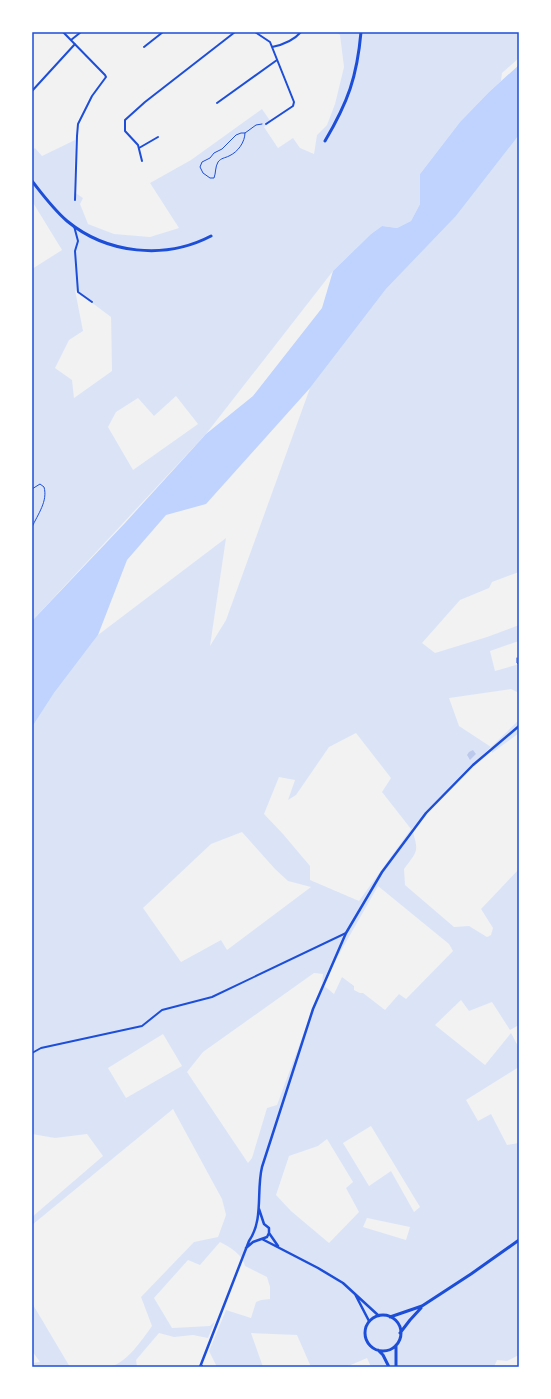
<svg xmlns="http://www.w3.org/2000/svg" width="551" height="1399" viewBox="0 0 551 1399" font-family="Figtree,sans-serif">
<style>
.green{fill:#dbe4f7;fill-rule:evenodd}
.water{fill:#bfd3fe}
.building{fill:#bdc9ec}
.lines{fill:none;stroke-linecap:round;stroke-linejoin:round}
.path{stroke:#1d4ed8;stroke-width:1}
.service{stroke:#1d4ed8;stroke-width:1}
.minor{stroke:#1d4ed8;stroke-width:2}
.tertiary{stroke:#1d4ed8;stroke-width:2.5}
.secondary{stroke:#1d4ed8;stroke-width:3}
.neatline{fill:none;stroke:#1d4ed8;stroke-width:1.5}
</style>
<rect width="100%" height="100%" fill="#f2f2f2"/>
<path class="green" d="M336,32H519V58L502,73L501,81L489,92L460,122L420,174V204L411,221L397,228L382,226L371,234L333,271L206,434L32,621V269L62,250L32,201V150L35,148L42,156L75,140L74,192L83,198L80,204L88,224L114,234L150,237L179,228L150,183L191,160L262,109L271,122L264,127L278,148L293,138L300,148L314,154L317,135L327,125L335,104L344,67L340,35ZM75,290L111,317L112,371L74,398L72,380L55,368L69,340L83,331ZM176,396L198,424L133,470L108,427L116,412L138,398L154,416Z
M519,135V572L492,582L489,588L460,600L422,643L435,653L487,637L519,625V641L490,651L495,671L519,664V693L511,689L449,698L459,726L491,747L519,720V733L492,753L491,747L453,784L412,829C419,852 418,850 404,869L405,885L454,927L469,926L487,937L491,935L493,928L481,909L519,869V1025L510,1030L492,1002L469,1011L461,1000L435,1025L485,1065L511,1033L519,1048V1067L466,1100L478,1121L491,1114L507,1145L519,1143V1355L507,1361L497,1360L494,1367H371L367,1358L346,1367H311L297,1335L251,1333L263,1367H217L209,1351L226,1310L251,1318L256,1302L261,1300L270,1299V1287L267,1277L245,1266C242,1254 231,1248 220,1242L200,1265L188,1260L154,1298L172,1328L210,1326L215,1321L208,1338L193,1335L174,1337L159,1333L136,1360L137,1367H109C127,1363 141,1341 152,1326L141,1297L194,1242L218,1237L226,1215L222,1199L173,1109L32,1225V1217L103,1156L87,1134L55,1138L32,1134V727L54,693L98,635L226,538L210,646L226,620L310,388L386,289L456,216ZM356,733L391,778L382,792L411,829L359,901L310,880V866L283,834L264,814L279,777L295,780L288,800L296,795L329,747ZM242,832L275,869L288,881L311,887L227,950L221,940L181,962L143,908L211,844ZM378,886L449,944L453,951L406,999L399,994L385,1010L363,993H360L354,990V986L342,977L334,994L322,984ZM314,973L323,974L322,984L277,1105L267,1108L252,1158L248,1163L187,1072L203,1052ZM163,1034L182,1066L126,1098L108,1068ZM371,1126L420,1207L414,1212L391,1171L369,1186L343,1143ZM327,1139L353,1182L346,1188L359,1212L329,1243L291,1211L276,1195L289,1156L318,1146ZM367,1218L410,1227L406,1240L363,1227Z
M32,1303L67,1362L70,1367H32V1363L40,1362L32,1351Z"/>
<path class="water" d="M519,65V135L456,216L386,289L310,388L206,504L166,515L127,560L98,635L54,693L32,727V621L125,523L206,434L253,396L322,308L333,271L371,234L382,226L397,228L411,221L420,204V174L460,122L489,92Z"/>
<path class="building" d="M473,750L476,754L470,760L467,755L469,752Z"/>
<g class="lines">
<path class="path" d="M245,133C245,142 238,152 229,156C225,158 221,158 218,162C215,167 216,173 214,178H210L203,173L200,167L202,162L210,158L214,153L222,149L236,135L241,133H245L256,125L262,124
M32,489L40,484L44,487C48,501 38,514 32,527"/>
<path class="service" d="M517,658V663L519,664
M201,1364L204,1367"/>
<path class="minor" d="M63,32L105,75L106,77L92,96L78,124L77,136L75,200
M255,32L270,42L294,102L293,106L266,124
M71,40L81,32
M144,47L163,32
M272,47C282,45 294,40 301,32
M32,91L75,44
M217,103L277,60
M139,148L158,137
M142,161L138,145L125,131V120L145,102L235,32
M74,226L78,241L75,251L78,292L92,302
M32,1053L41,1048L142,1026L162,1010L212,997L346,933"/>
<path class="tertiary" d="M269,1233L278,1246
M262,1239L318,1268L343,1283L379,1316
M246,1248L253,1242L267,1237L269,1233V1228L264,1224L259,1209
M355,1294L369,1321
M200,1367L249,1241C264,1219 256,1192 262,1167L313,1009L346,933L382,872L426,813L473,765L519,726"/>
<path class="secondary" d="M325,141C348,102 357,77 361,32
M32,181C43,195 53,209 67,221C107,254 165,260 211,236
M365 1333a18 18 0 1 1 36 0a18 18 0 1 1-36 0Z
M390,1317L422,1306L471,1274L519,1240
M400,1333L410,1320L421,1308
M396,1345V1367
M378,1350L383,1355L389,1367"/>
</g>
<rect width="551" height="1399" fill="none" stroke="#ffffff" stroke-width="66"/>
<rect x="33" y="33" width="485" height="1333" class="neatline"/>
</svg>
